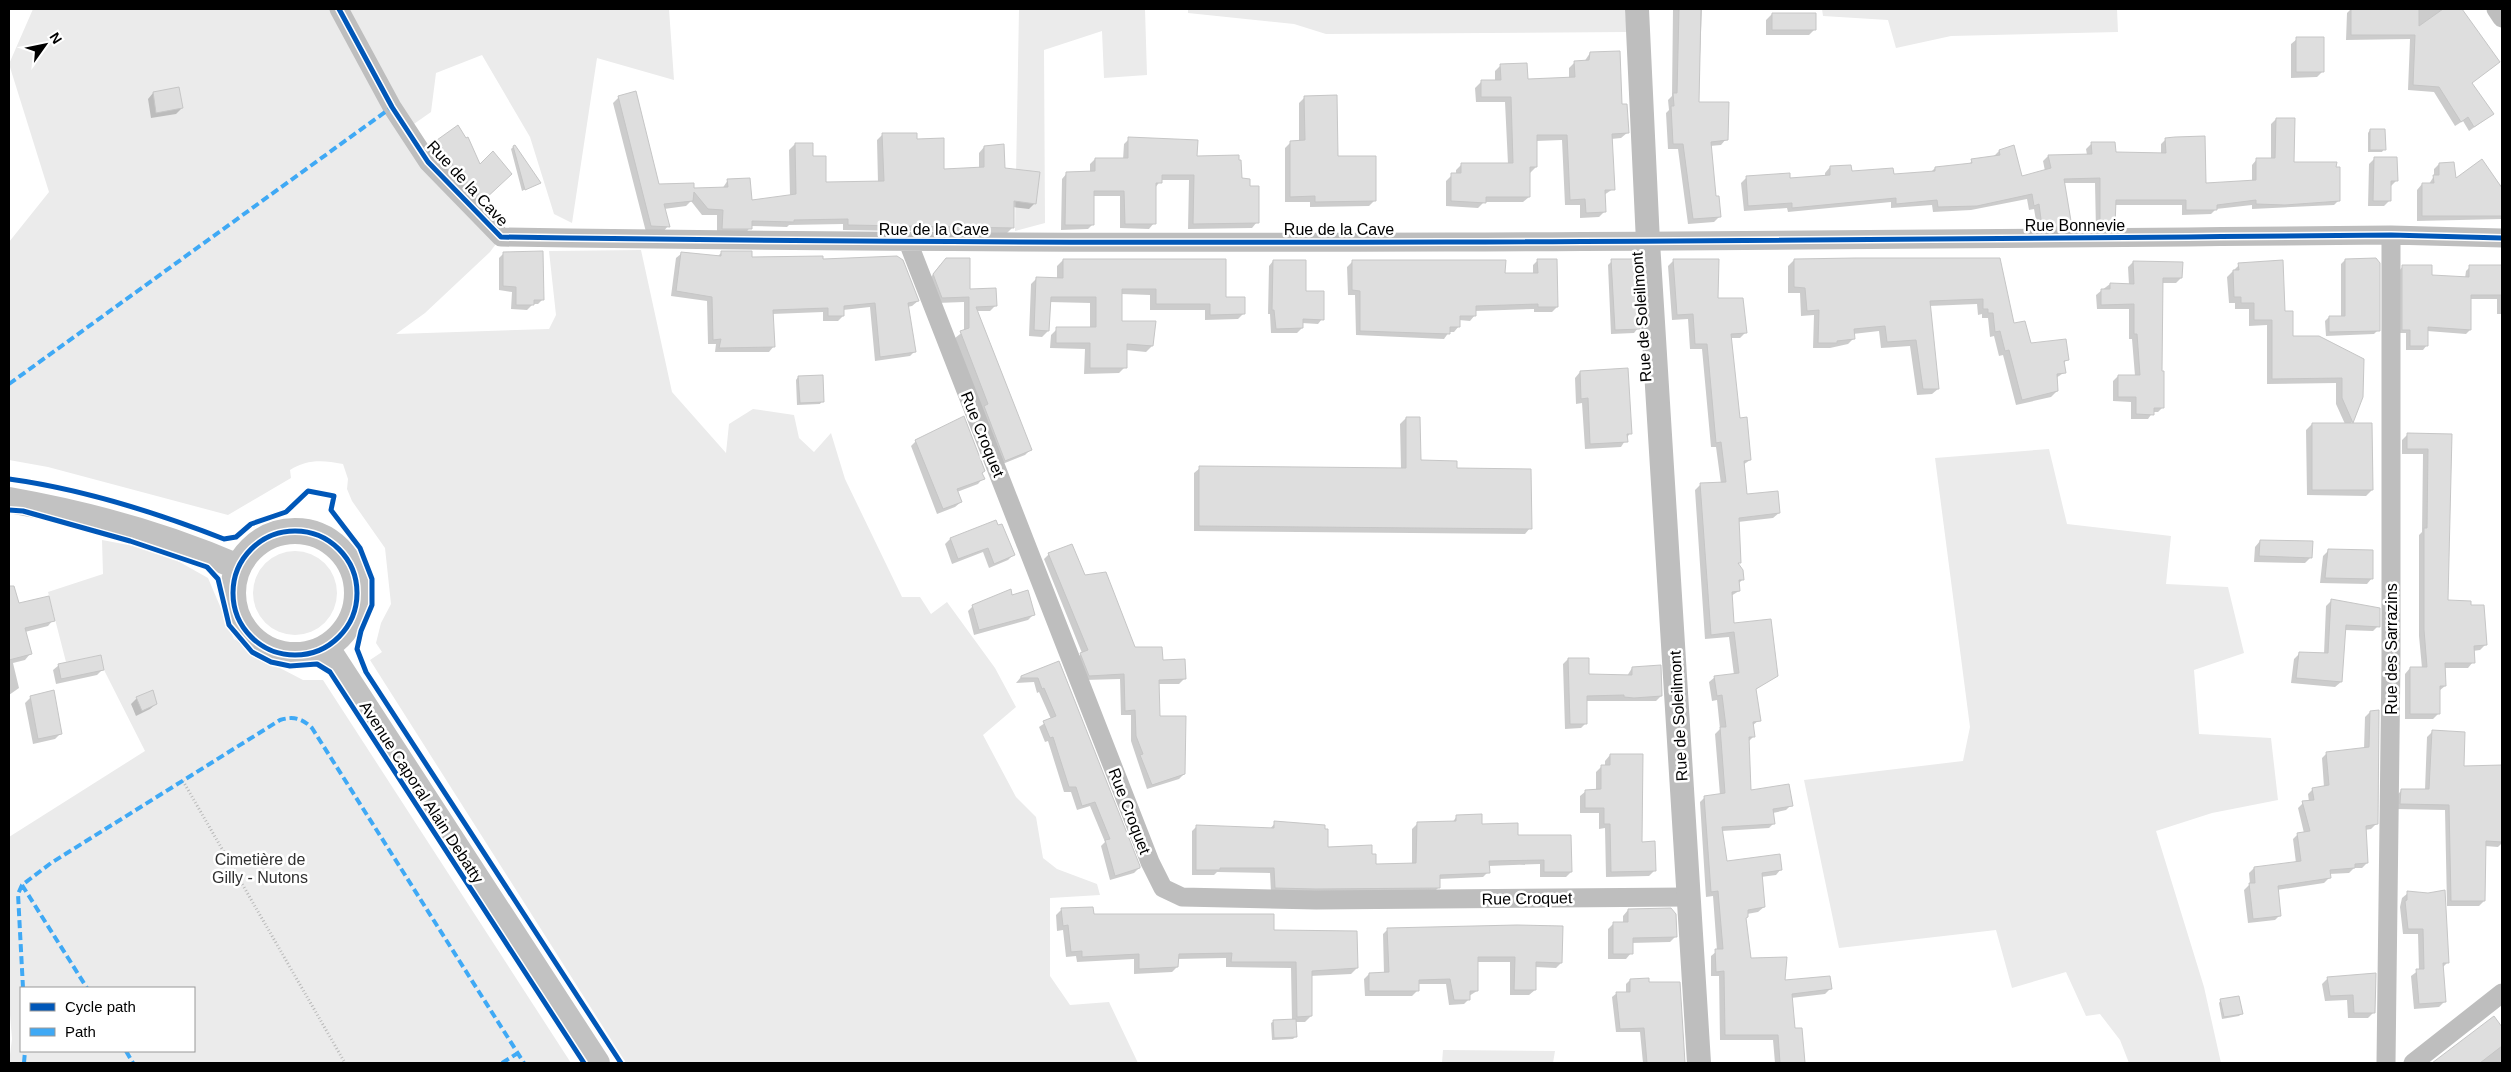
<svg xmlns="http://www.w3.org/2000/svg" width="2511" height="1072" viewBox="0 0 2511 1072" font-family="Helvetica,sans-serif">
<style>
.green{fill:#ebebeb;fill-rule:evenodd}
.shadow{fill:#0003}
.building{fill:#dedede;stroke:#c6c6c6}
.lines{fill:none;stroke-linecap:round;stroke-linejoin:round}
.path{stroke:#b9b9b9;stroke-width:3;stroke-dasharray:1 2.5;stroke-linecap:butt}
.minor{stroke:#bebebe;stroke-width:19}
.tertiary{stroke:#bebebe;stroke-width:24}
.secondary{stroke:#c2c2c2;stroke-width:26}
.quiet{stroke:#3fa9f5;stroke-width:4;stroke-dasharray:8 4;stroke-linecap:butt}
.cycleway-casing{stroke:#fff;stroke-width:8}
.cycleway{stroke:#0057b8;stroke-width:5}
.labels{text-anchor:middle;stroke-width:5;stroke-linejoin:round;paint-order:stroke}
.street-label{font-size:16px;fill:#000;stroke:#fff}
.park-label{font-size:16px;fill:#313131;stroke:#fff}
</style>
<rect width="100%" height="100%" fill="#fff"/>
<path class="green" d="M33,9H669L674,80L597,58L572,223L554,214L530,137L482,55L436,73L431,112L411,126L501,237L490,252L425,313L396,334L549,329L556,315L549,251L641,250L672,392L726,453L729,424L753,409L794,415L799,438L814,452L831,433L845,479L902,597H920L931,614L947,602L995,668L1016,707L983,735L1016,797L1036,817L1043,858L1057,869L1097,884L1100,895L1050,898V976L1070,1005L1109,1002L1138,1063H626L370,660L382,652L376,643L381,623L391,604L385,548L352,501L347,489L348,479L343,464C323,460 307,459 290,470L291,478L228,515L48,467L9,460V242L49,192L9,64Z
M1019,9H1145L1147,75L1104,78L1102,31L1044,50L1045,223L1015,231Z
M1188,9H1625L1627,32L1326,34L1294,24L1188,13Z
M1822,9H2117L2118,32L1951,36L1896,48L1888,20L1823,16Z
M2049,449L2067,524L2171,536L2166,584L2228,587L2244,653L2194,670L2199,734L2271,738L2278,800L2212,813L2156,831L2204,987L2221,1063H2129L2120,1040L2100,1014L2086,1016L2066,972L2012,988L1996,930L1839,948L1804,780L1963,761L1970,727L1935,458Z
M102,540L160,551L208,578L234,639L280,668L303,680H323L571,1063H9L12,1039L9,1002V837L145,751L104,670L101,655L66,662L48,592L103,574ZM21,988H194V1051H21Z
M253 593a42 42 0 1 1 84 0a42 42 0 1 1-84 0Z
M1443,1050L1555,1051L1553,1063H1442Z"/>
<path class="shadow" d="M1673,9H1702L1698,103L1726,139L1721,145L1710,146L1715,198L1720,216L1714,222L1688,224L1678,149H1668L1666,113L1669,110L1668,100L1672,96Z
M2351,9H2461L2498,62L2471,83L2493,114L2469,131L2463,121L2455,126L2434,92L2408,90L2410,39L2346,40L2347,13Z
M1772,14L1815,29L1809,35H1766V20Z
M2297,39L2322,72L2317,77L2291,78V44Z
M1590,53L1621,105L1627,133L1621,138L1611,139L1613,189L1604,195L1605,211L1599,217L1580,218V205H1565L1562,140L1536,141V167L1530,173L1529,197L1523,202H1484L1478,208L1446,206V181L1452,175H1456V170L1462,164H1508L1505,102H1476L1475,88L1481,82L1495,81V71L1501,65L1527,80L1569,79V68L1575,62H1584Z
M153,93L182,108L176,114L151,118L148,99Z
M619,97L658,185L693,189H722L728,180L751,201L790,196L789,150L795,144L812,157L825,184L878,183L877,140L883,134L916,140L943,170L979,169V153L984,147L1035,203L1029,209L1013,207V227L1007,233L843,230V224L789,225L787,227L751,226L745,234H717V215H702L691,201L686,206L664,209L668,226L663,232H646L613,103Z
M1305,97L1337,157L1374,201L1369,206L1310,207V202H1285V148L1291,142H1299V103Z
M2276,119L2293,163L2339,200L2334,205L2252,209V205L2216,209L2211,214L2182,215V205H2114V226L2109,231H2096L2095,183H2064L2070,226L2065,231L2038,232L2034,209L2029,210L2027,199L1971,210L1933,212L1932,205L1891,208V202L1788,212L1787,208L1744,211L1741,183L1747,177L1789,179L1825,176V173L1830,167L1850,173L1892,176L1931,172L1935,168L1968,165L1972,161L1994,156L1999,151L2013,147L2022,178L2045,171L2043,161L2048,156L2087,155L2086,149L2092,143L2114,153L2161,154V144L2166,139L2204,185L2252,182V165L2257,159H2271V124Z
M2370,130L2384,149L2382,152H2368V133Z
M1129,139L1196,157L1241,179L1257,222L1252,228L1188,229L1189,180H1161L1155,188L1154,223L1149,229L1120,228V196H1093V224L1088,229L1061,230L1062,179L1067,173L1090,172V164L1095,159L1123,160L1124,144Z
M438,141L505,179L478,203L453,176L433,146Z
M513,147L539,182L522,191L511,149Z
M2375,158L2396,181L2390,187V200L2384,206H2368L2369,164Z
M2439,164L2454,180L2502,185V219L2417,221V190L2422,184H2429L2434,176V169Z
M722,252L751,258L822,260L918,301L912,306L907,307L915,351L910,356L875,361L870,307L843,310V316L838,321H823V312L772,314L774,346L769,352H715L716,344H708L707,301L671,296L676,258L682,253L717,257Z
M504,253L543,299L538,304H533L527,310L511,309L512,292L499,290V258Z
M1063,260L1225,298L1244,313L1238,319L1205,320V310H1150V295L1121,294L1120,322L1152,346L1146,352L1126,350L1125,367L1119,373L1084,374L1085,349L1050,348L1051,335L1057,329H1090V303L1049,302L1048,331L1042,337L1029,336L1031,284L1037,278L1057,279V266Z
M1538,260L1557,307L1552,312H1534V309L1475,311V315L1470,321L1459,320V326L1454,332H1449L1444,339L1356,335L1355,295H1348L1347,267L1352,262L1504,274H1533V265Z
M1674,260L1716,299L1745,333L1740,338H1730L1739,419L1750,460L1743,465L1746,496L1779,513L1773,518L1738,522L1740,562L1738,565L1743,579L1738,584L1739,591L1731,596L1733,625L1777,675L1755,690L1759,720L1752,726L1754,736L1748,742L1750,791L1791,805L1786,810L1773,813L1774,823L1769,828L1722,831L1725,862L1781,869L1776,875L1761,877L1764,907L1758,912L1747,914L1745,919L1750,959L1784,981L1831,988L1825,994L1791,998L1794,1030L1801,1029L1804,1063H1775L1773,1040H1720L1719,976H1711V956L1717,951L1713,896L1706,897L1700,802L1705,797L1720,795L1715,734L1720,729L1717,700L1712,701L1709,682L1715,677L1734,675L1729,637L1705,639L1695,490L1701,484H1721L1716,447H1711L1702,349H1690L1688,319L1672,320L1668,266Z
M1794,260H1999L2013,325L2030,344L2067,359L2064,363L2065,372L2056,378L2057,391L2051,397L2016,405L2003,355L1999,356L1994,336L1990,337L1988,318H1982V314L1978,315L1977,304L1929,306L1938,389L1932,394L1917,395L1910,346L1881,348L1879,331L1853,334L1854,338L1848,344L1830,348H1813L1814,315L1801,316L1800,293H1788V266Z
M2345,260L2378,330L2374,334L2326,336L2325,321L2329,317H2341V264Z
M1273,261L1305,292L1322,319L1318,324L1302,323V328L1297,333H1271L1270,314H1268L1269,266Z
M1612,261L1638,328L1634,333L1611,334L1608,265Z
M2133,262L2181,278L2176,283H2162L2160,372L2163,407L2158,412H2153L2148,419H2131V402L2113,401V381L2118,376H2135L2132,339H2129V309H2097L2096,295L2102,290L2110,284L2129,285L2128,267Z
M940,265L969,290L995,306L990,311H977L1031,449L1025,455L1000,465L955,338L964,331V302L937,303L928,281Z
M2239,265L2284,312L2292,337H2318L2362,397L2351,424L2372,490L2366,496L2307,495L2306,430L2312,424H2345L2336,404V383L2267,384V325L2249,326V309H2235V303H2229L2227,277Z
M2403,266L2430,276L2465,278L2466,271L2470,267H2502V314H2497V299H2470V330L2466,334L2427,331V345L2423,350H2406V333H2399V271Z
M1580,372L1630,433L1621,447L1585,449L1582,403L1576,404L1575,378Z
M798,377L822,401L820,404L797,405L796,380Z
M1406,418L1420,461L1456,469L1530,528L1525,534L1194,531V473L1200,468L1401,469L1400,424Z
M2408,434L2451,435L2447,601L2470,606L2485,645L2480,650L2473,651V662L2468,668H2444L2445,686L2439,691V713L2433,719H2405V674L2410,668H2422L2419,636V535L2422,532L2423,454H2402V440Z
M916,441L984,471L981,474L983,478L978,484L957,492L961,502L955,507L937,514L911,446Z
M995,522L1013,555L1008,560L989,568L983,552L952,564L945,544L950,539Z
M2260,541L2311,557L2305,563L2254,562L2255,547Z
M2329,550L2372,578L2367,584L2320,583L2323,556Z
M1049,554L1084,576L1134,648L1162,661L1184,679L1179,684H1158L1159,717L1184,774L1179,779L1147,789L1131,741V715H1121L1120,679L1085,680L1076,659L1082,653L1044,559Z
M1011,596L1033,615L1028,620L974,635L968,611L973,606Z
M48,598L53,620L48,626L25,632L30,654L25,660L13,663L19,688L9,695V606Z
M2331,601L2378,626L2373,631L2344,630L2341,682L2335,687L2291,683L2294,659L2299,654H2324L2326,606Z
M1568,659L1588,676H1627L1632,668L1661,696L1656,701H1586V723L1581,728L1565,729L1563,664Z
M1059,662L1139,868L1134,873L1110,880L1101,846L1105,842L1090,806L1077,810L1071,792H1064L1048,741L1045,742L1039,727L1051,719L1039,692L1037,693L1034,682L1016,683L1021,677Z
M59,665L102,670L97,675L56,684L53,670Z
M31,697L61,733L55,739L33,744L25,703Z
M137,698L156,704L150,709L136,716L131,704Z
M2370,712L2376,824L2371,829L2365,830L2367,863L2362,868H2354L2349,873L2329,874V878L2324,883L2277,890L2280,915L2275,920L2248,923L2244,890L2250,884L2249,873L2254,868L2296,863L2293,839L2298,834L2304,833L2298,808L2303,803L2309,802L2308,794L2313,789L2324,787L2322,758L2327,753L2364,749L2365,717Z
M2432,732L2463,768L2502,767V843L2498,847L2485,846L2484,901L2479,906H2447L2445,810L2396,809V796L2401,791L2425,790L2427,737Z
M1610,755L1641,843L1654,871L1649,876L1606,877L1605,828L1599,829V813H1580V796L1586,791L1596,790V772L1601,767H1605V761Z
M1457,816L1571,872L1566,877H1540V864L1488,866V872L1483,877L1439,879V887L1434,892H1271L1270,873L1217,872L1214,875H1192V831L1197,826L1270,829L1275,823L1327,848L1371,855L1374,866L1412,865V829L1417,824L1452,823Z
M2408,893L2448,962L2442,968L2445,1001L2439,1007L2414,1009L2411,976L2419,970L2418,934H2403L2400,907L2402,898Z
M1062,909L1093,915L1272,932L1357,968L1351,974L1310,976L1311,1016L1305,1022H1295V1037L1293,1039L1272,1040L1271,1023L1274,1021H1292L1291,968L1226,967V958L1177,959V967L1172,972L1134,974V959L1077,962L1076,956L1066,957L1063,930L1057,931L1056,915Z
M1628,910L1676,936L1670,942L1631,943V953L1626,959H1608V929L1614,923H1623V916Z
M1388,929L1561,963L1556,968L1535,967V990L1529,995H1510V962H1477V991L1469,996V999L1464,1004L1449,1005L1446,984H1417V991L1412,996H1365L1364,979L1369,974H1384L1383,934Z
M2375,975L2374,1012L2368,1018H2348L2347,1000L2325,1001L2322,984L2328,978Z
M1630,980L1648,983H1679L1684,1063H1643L1640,1032H1616L1612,997L1617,993H1626V984Z
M2221,1000L2242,1013L2239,1016L2222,1019L2219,1003Z
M2494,1018L2502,1029V1063H2434Z"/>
<path class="building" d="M1679,9H1701L1699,102H1729L1728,140L1711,142L1716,196H1719L1721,217L1693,219L1683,144H1673L1671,106H1674L1673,93H1677Z
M2351,9H2419V26L2443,9H2462L2500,62L2472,83L2494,114L2474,127L2468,117L2461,122L2439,87L2413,85L2415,35H2351Z
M1772,13H1816V30H1772Z
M2296,37H2324V72H2296Z
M1620,51L1622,104H1627L1629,133L1612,134L1615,190H1605L1606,212L1586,213L1585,199L1570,200L1567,135H1537V167H1530V197H1486V203L1451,201V173H1461V163H1513L1511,97H1481V80H1501L1500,64L1527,63L1528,79L1575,77L1574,61L1589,60L1590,52Z
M179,87L183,108L156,113L153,92Z
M636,91L659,184L694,183V188L728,187L727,179L750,178L752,200L796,194L795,143H813V156H826V182L884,181L882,133H917V139L944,138V169L984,167V146L1004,144L1005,168L1040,172L1036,204L1014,201V228L848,225V219L794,220V222L752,221V229H722L723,210L708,209L694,192L693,201L664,204L670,227L651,226L618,96Z
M1337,95L1338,156H1376V201L1315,202V196L1290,197V141L1305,140L1304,96Z
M2276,118H2295L2294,162H2337L2336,167H2340V201L2285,205L2256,204V200L2217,205V210H2186V200H2116L2115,226H2100V178L2064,179L2072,227H2042L2039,204L2034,206L2032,194L1977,206L1938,207L1937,200L1896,204V198L1792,208V203L1748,206L1746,176L1790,173V178L1830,175V166L1851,165L1852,171L1893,168L1894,174L1935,171V167L1972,163L1971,159L2000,155L1999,150L2014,145L2022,176L2051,168L2048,155L2092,154L2091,142H2115L2116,152L2166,153L2165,138L2175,137L2205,136L2206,183L2256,180V158H2275Z
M458,125L466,138L468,137L480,164L493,151L512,174L484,200L457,171L437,140Z
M2370,129H2385L2386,150H2370Z
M1128,137L1198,140L1197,156L1239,155V160H1241L1242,178L1250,179V186H1259V223L1193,224L1194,175H1162V183H1156V224H1125L1124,191H1094V225H1065L1066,172L1095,171V158H1128Z
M515,145L541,183L525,190L513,146Z
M2374,157H2397L2398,181H2391V201H2373Z
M2482,159L2502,188V216H2422V183H2434L2433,175H2439V163L2454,162L2456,178Z
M543,251L544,300H534V305H516V287L503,286V252Z
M721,251H752V257L823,256V259L897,256L903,260L919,301L908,303L916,352L880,357L875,303L844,306V316H828V308L773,310L775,347L719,348L721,339L713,340L712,297L676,291L681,252L721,256Z
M946,258H970V289L996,288L997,306L976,307L1032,450L1005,461L984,406L988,404L960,331L969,328V297L942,298L933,274Z
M1856,258H2000L2014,323L2025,321L2031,343L2066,339L2069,360L2064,361L2066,373L2057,374L2058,391L2022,400L2009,350L2005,351L2000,331L1995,332L1993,313H1988V309H1983V299L1930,301L1939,389H1923L1916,340L1887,342L1885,326L1854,329L1855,339L1837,341V343H1818L1819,310L1807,311L1805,288L1794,287V259Z
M2376,258L2380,263V331L2329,332V316H2345V259Z
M1063,259H1226V297H1245V314L1210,315V304H1156V289H1122V321H1156L1153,346L1127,344V368H1090V343H1056V327H1096V297H1051L1049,331L1034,330L1036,277L1063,278Z
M1537,259H1557L1558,307H1538V304L1476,306V316H1460V327H1450V334L1360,331V291L1352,290V260H1506L1505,273H1538Z
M1611,259H1635L1640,329L1615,330Z
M1673,259H1719L1718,298H1743L1747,333L1731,334L1740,418L1747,417L1751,460L1744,461L1747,494L1778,491L1780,513L1739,518L1741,563H1738L1743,570L1744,580H1739L1740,591L1732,592L1734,623L1771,619L1778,676L1756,689L1761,721L1753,722L1755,737H1749L1751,790L1789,784L1793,806L1773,809L1775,824L1722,827L1727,861L1780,854L1782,870L1762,873L1765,907L1748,910V917L1746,918L1751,958L1787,957L1785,980L1830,976L1832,989L1792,994L1795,1028H1802L1805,1063H1780L1778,1035H1725L1724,971L1716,972L1715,949H1723L1718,891L1711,892L1704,796L1725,793L1720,727H1726L1722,695L1717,696L1714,676L1739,673L1734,632L1711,635L1700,483L1726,482L1721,442L1716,443L1707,344H1695L1693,314L1677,315Z
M1273,260H1306V291H1324V320L1303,319V328L1276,329L1274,310H1272Z
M2283,260L2285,311H2293V336H2319L2364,359L2363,397L2353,423H2372L2373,490H2312V423H2353L2342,398V378L2272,379V320H2254V303H2241V297H2234L2233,270H2239L2238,263Z
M2133,261L2183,262L2182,278H2163L2162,371H2164V408H2154V415L2136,414V397H2118V375H2140L2137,334H2134V304L2101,305V289H2110V283L2134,284Z
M2402,265H2432V275L2469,277V265H2502V295H2471V330L2428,327V346H2410V330H2402Z
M1628,368L1632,434H1627L1628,442L1590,444L1588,398L1581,399L1580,371Z
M823,375L824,402L800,403L798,376Z
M964,416L985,471L982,473L985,479L957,489L962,502L943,509L915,440Z
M1406,417H1420L1421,460L1457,461V468L1531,469L1532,529L1199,526V466L1406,468Z
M2407,433L2452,434L2448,600L2471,601V605H2484L2487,645L2474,646L2475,663H2445L2446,686H2440V714H2410V667H2427L2424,630V528H2427L2428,449H2407Z
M996,520L998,525L1002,524L1015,555L994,564L988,548L958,559L950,538Z
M2260,540L2313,541L2312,558L2259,556Z
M1072,544L1085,575L1106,572L1135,647H1162L1163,660L1185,659L1186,679L1159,680L1160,716H1186L1185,774L1152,785L1140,755L1143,754L1136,736L1135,710L1125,711L1124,674L1089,676L1080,653L1088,650L1048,553Z
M2328,549L2373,550V579L2325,578Z
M9,586H14L19,603L49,596L55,621L25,628L32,654L9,660Z
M1011,589L1012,595L1028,590L1035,615L979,630L972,605Z
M2331,599L2380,608V627L2346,625L2342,682L2296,678L2299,652L2328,653Z
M101,655L104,670L61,679L58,664Z
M1568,658H1589V674L1632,675V667L1661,665L1662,696L1634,698L1624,697V695L1587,696V724H1570Z
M1059,661L1140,866V868L1115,876L1105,840L1110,839L1095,802L1082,806L1076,787H1069L1053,737L1050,738L1043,721L1056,716L1044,688L1042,689L1038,678H1021V676Z
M54,690L62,734L38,739L30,696Z
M153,690L157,704L142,711L136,697Z
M2379,710L2378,824L2366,826L2368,863L2355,864V868L2330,870L2331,878L2278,886L2281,916L2253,919L2249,883H2255L2254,867L2301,861L2297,833L2310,831L2302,801L2314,800L2312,788L2329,785L2326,752L2369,747L2370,711Z
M2432,730L2465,732L2464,766L2502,765V842L2486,841L2485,901H2451L2449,805L2400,804L2401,789H2429Z
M1610,754H1643L1642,842L1655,841L1656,871L1611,872L1610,824H1604V808H1585V790L1601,789V765H1610Z
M1482,814V824L1518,823V835H1571L1572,872H1544V860L1489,861L1490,873L1440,875V888L1316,889L1275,888L1274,868H1220V870H1196V825L1274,828V821L1325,825V829H1328V847L1372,845V854H1376V864L1416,863L1417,822L1456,821V815Z
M2445,890L2449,963H2443L2446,1002L2419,1004L2416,969H2424L2423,929H2408L2405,901L2407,900V891L2428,893Z
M1093,907L1094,914H1274V930L1357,931L1358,968L1312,971V1016L1297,1017L1296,962H1231L1232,953L1179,954L1178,967L1139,969V954L1082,957V951L1071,952L1068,925L1063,926L1061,908Z
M1671,908L1676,914L1677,937L1633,938V954H1613V922H1628V909Z
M1517,925L1563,926L1562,963L1536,962V990H1514L1515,957H1478V991H1470V1000H1454L1450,979L1419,980V991H1369V973L1389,972L1387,928Z
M2376,973L2375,1013H2354L2353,995L2330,996L2327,977Z
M1649,978V982H1680L1685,1063H1647L1644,1028L1620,1029L1616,992H1630V979Z
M2239,996L2243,1014L2224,1017L2220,999Z
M2494,1016L2502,1027V1046L2480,1063H2432Z
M1296,1019L1297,1037L1274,1038L1273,1020Z"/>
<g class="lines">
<path class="path" d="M183,781L345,1063"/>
<path class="minor" d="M339,9L392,107L428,162L501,237C1131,247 1761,241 2391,235L2502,238
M2496,9L2502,18
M908,242L1150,862L1163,888L1182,897L1316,900L1688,897
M2386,1063L2391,662V235
M2413,1063L2502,993"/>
<path class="tertiary" d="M1637,9L1648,242L1699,1063"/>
<path class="secondary" d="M9,500C88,514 165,535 238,567
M233 593a62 62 0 1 1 124 0a62 62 0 1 1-124 0Z
M327,648L597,1063"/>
<path class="quiet" d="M9,384L392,107
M22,885L87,988
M23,988L18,894L22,885L51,863L280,720C293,716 302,718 312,728L524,1063
M126,1051L133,1063
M24,1063L25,1051
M502,1063L518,1053"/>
<defs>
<path id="cycleway" d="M339,9L392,107L428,162L501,237C1131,247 1761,241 2391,235L2502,238
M9,479C82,489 155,512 224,539L236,537L251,524L286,512L308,491L334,496L331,510L360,548L372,579V605L361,631L357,649L366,672L621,1063
M9,510L23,511L130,541L207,567L218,579L229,625L252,652L271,662L290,666L317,664L330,672L584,1063
M233 593a62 62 0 1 1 124 0a62 62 0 1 1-124 0Z"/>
</defs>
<use href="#cycleway" class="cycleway-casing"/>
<use href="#cycleway" class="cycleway"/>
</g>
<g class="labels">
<g class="street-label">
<text transform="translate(468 183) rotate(47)" y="6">Rue de la Cave</text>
<text x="2075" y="231">Rue Bonnevie</text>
<text x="934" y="235">Rue de la Cave</text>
<text x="1339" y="235">Rue de la Cave</text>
<text transform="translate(1641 317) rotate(-94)" y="6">Rue de Soleilmont</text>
<text transform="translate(983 434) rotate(68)" y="6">Rue Croquet</text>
<text transform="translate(2391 649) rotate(-90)" y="6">Rue des Sarrazins</text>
<text transform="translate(1678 716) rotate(-93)" y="6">Rue de Soleilmont</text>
<text transform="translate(422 792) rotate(57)" y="6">Avenue Caporal Alain Debatty</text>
<text transform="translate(1130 811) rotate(69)" y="6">Rue Croquet</text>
<text transform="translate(1527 898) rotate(-1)" y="6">Rue Croquet</text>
</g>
<g class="park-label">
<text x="260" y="865">Cimetière de<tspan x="260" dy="18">Gilly - Nutons</tspan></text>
</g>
</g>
<rect width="2511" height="1072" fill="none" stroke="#000000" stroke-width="20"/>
<rect x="20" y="987" width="175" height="65" fill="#ffffff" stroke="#999999"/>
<rect x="30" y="1003" width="25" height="8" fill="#0057b8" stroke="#999999"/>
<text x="65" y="1012" font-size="15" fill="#000000">Cycle path</text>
<rect x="30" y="1028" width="25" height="8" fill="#3fa9f5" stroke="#999999"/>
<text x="65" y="1037" font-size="15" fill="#000000">Path</text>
<g transform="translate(45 45) rotate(57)" stroke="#ffffff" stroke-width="4" paint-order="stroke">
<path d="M0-4L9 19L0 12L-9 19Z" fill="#000000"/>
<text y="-8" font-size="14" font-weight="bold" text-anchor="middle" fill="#000000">N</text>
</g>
</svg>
